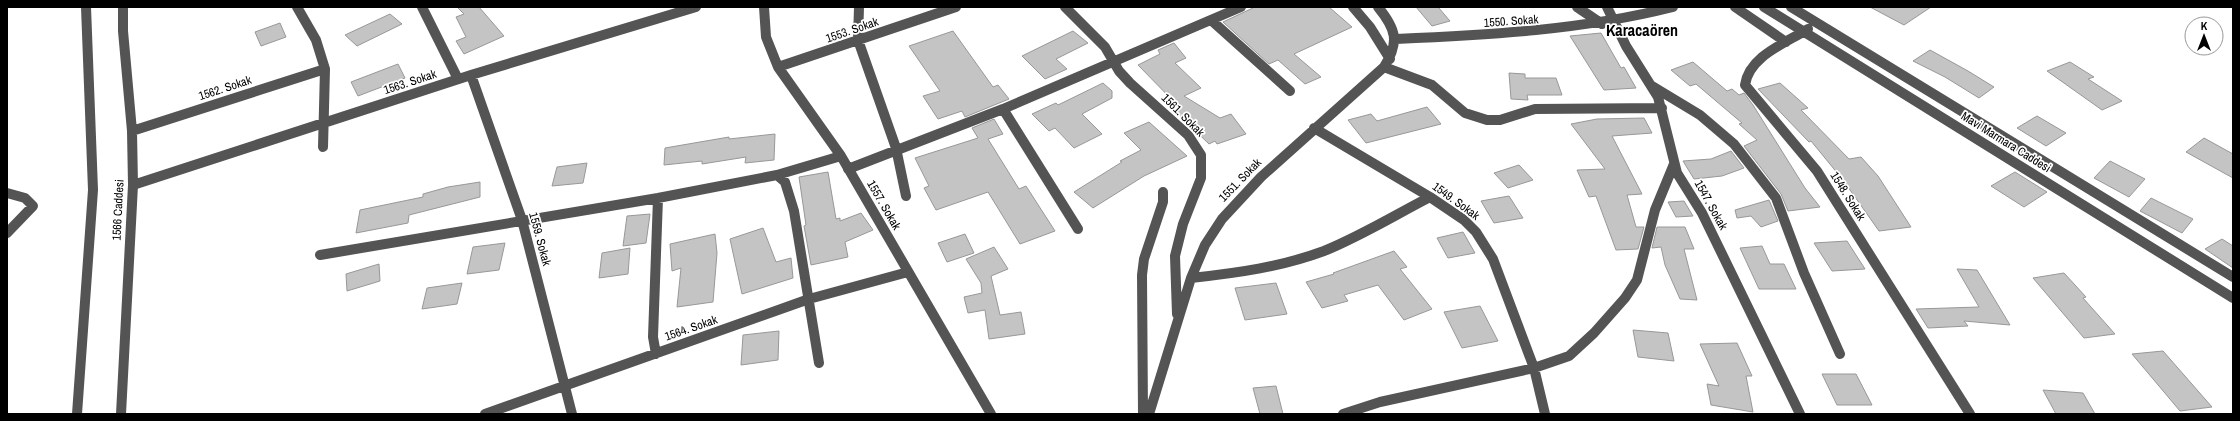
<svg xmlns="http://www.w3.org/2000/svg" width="2240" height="421" viewBox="0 0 2240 421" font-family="'Archivo Narrow',sans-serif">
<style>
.building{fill:#c4c4c4;stroke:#989898}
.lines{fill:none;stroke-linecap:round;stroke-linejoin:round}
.minor{stroke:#545454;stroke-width:10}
.labels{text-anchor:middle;stroke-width:3.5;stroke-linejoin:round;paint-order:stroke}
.street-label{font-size:12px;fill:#000;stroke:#fff}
.district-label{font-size:16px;font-weight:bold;fill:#000;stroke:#fff}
</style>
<rect width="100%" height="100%" fill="#fff"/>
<path class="building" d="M457,7H479L504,36L464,54L456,41L466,37L456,17L464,14Z
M1255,7H1329L1352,27L1294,54L1321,77L1305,84L1278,60L1269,64L1223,22Z
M1416,7H1438L1450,21L1432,26Z
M1870,7H1931L1904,25Z
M390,14L402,24L357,46L345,35Z
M280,23L286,37L261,46L255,32Z
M953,31L993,87L998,85L1009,99L965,117L962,111L938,119L923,96L940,91L909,46Z
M1073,31L1088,43L1056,59L1067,69L1045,79L1022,56Z
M1601,33L1621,68L1624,67L1636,88L1604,90L1570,36Z
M1174,43L1186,58L1175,63L1201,88L1184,96L1220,118L1231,114L1246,134L1217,144L1215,141L1209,144L1175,111L1180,108L1138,65L1160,54L1158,50Z
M1930,50L1968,71L1994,87L1979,98L1945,77L1913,61Z
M1693,62L1727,91L1732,89L1739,95L1744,93L1753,105L1805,188L1820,207L1788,211L1781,194L1744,146L1757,140L1739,124L1742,123L1696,84L1690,86L1671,70Z
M2070,62L2094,77L2088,79L2122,101L2102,110L2047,71Z
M398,64L405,78L358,96L351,82Z
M1509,73L1525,74V78H1556L1562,95H1527L1528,100L1511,99Z
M1103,83L1112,91V98L1082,114L1102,134L1074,148L1055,128L1049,131L1032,114L1056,103L1058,105Z
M1780,83L1808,108L1801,110L1849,159L1861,157L1878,176L1911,227L1879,231L1843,180L1811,141L1809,142L1758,89Z
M1427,107L1441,124L1366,143L1348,120L1371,114L1377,121Z
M2037,116L2066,133L2046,146L2017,128Z
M1644,118L1652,133L1612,136L1642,194L1627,195L1636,227H1644L1638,249L1616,250L1596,196L1589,197L1577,170L1605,169L1571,124L1597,119Z
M994,119L1003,134L988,139L1019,189L1026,186L1055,231L1020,244L988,192L936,210L924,188L929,186L915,158L978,138L972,128Z
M1149,122L1187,156L1144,176L1093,208L1074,192L1122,162L1120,161L1141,150L1124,133Z
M775,134L774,160L745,163L746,157L702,164V161L664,165L665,148L729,137V139Z
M2204,138L2233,154V178L2186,152Z
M1731,151L1744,168L1722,176L1694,179L1683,161L1711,159Z
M2110,161L2145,179L2129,197L2094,178Z
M587,163L583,183L552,186L557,167Z
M1519,165L1533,180L1508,188L1494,173Z
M828,172L836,219L840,218V221L861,213L873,230L845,242L848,257L811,265L804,226L806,225L799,177Z
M2015,172L2047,192L2024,207L1991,186Z
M480,182V197L409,215L408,223L356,233L360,210L423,197V194L448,187Z
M1509,196L1523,218L1494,223L1481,201Z
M2151,198L2193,219L2182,233L2140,211Z
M1769,200L1778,221L1761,227L1751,216L1737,218L1735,210Z
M1684,201L1693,216L1676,217L1668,202Z
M650,214L646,243L623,246L627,216Z
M1657,227H1685L1694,249H1684L1697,300L1680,299L1665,265L1661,247L1652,248Z
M763,228L776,262L791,258L793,278L742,294L730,239Z
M1463,232L1475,253L1448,258L1437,238Z
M715,234L717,253L713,302L677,307L681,268L672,271L670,244Z
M965,234L974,253L947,262L938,243Z
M2222,239L2233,246V268L2205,249Z
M1847,241L1865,269L1832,271L1814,243Z
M505,243L499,270L467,274L473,247Z
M1762,246L1770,264H1784L1796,289H1759L1740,248Z
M994,247L1008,269L991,276L1000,315L1021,312L1025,334L989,339L985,310L968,313L964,297L982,293L981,283L966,259Z
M630,248L628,274L599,278L602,253Z
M1394,251L1407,267L1400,269L1432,309L1404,320L1378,285L1344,295L1348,301L1322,308L1306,282L1334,274L1333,273Z
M379,264L380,281L347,291L346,274Z
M1957,269L1977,270L2010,325L1964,321L1968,326L1928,328L1916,309L1979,307Z
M2064,273L2086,297L2083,298L2115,334L2084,338L2033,278Z
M462,283L457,304L422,309L427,288Z
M1276,283L1287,314L1245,320L1235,288Z
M1480,306L1498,341L1462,348L1444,312Z
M1633,330L1668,333L1674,361L1638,357Z
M779,331L778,360L741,365L743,335Z
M1737,343L1752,376H1746L1753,412L1711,405L1707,384L1719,386L1700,344Z
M2163,351L2212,407L2180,411L2132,354Z
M1822,374H1856L1872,405H1837Z
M1276,386L1283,414H1260L1253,388Z
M2043,390L2083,393L2095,414H2056Z"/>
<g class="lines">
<path class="minor" d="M297,7L316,40L325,69L323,147
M422,7L458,79
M764,7L766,37L778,67L841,156L991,414
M859,7L858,40L896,148L906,196
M1065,7L1105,47L1119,71L1130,83L1188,135L1201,155V178L1183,224L1175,256L1177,314
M1353,7L1370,27L1390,59
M1577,7L1602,24
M1607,7L1626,46L1658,97L1677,173L1702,213L1800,414
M1735,7L1786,42
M1764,7L2233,298
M1791,7L2233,277
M1211,20L1290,91
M1808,29C1786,43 1749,56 1745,85L1817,171L1970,414
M1396,39C1490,35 1582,30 1673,7
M778,67L956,7
M1384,67L1432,85L1465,113L1487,120H1500L1535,109L1662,108
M471,75L522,220L572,414
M1652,86L1700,115L1734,144L1776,198L1804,273L1840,354
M1003,109L1078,229
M1314,128L1430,197L1464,220L1476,232L1493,259L1534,368L1545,414
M132,131L325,69
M848,169L1003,109L1241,7
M777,175L841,156
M133,185L471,75L696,7
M7,193L25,198L33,206L7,233
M320,255L658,198L777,175L785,182L794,211L819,363
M1191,278C1237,273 1281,267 1324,251C1361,236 1395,215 1430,197
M656,354L653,337L658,198
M77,414L93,190L86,7
M121,414L133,185L132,131L123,31V7
M485,414L809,299L908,272
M1143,414L1142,275L1144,259L1163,202V192
M1149,414L1191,278L1205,245L1222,219L1261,177L1384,67C1400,42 1396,29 1378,7
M1343,414L1380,402L1534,368L1569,356L1594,333L1625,298L1637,280L1655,210L1674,164"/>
</g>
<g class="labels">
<g class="street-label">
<text transform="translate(1511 21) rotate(-4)" y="4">1550. Sokak</text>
<text transform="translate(852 30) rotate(-19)" y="4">1553. Sokak</text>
<text transform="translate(410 82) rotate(-18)" y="4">1563. Sokak</text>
<text transform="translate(225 88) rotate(-18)" y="4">1562. Sokak</text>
<text transform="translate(1183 115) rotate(45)" y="4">1561. Sokak</text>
<text transform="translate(2006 142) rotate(32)" y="4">Mavi Marmara Caddesi</text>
<text transform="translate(1240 180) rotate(-46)" y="4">1551. Sokak</text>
<text transform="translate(1848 196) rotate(58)" y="4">1548. Sokak</text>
<text transform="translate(1456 201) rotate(36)" y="4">1549. Sokak</text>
<text transform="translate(884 205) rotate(60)" y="4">1557. Sokak</text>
<text transform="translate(1711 205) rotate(61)" y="4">1547. Sokak</text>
<text transform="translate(118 210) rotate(-87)" y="4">1566 Caddesi</text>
<text transform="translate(540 239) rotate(75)" y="4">1559. Sokak</text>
<text transform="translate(691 328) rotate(-19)" y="4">1564. Sokak</text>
</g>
<g class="district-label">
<text x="1642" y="36">Karacaören</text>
</g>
</g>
<rect width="2240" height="421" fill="none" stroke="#000000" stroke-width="16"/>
<g transform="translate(2204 36)"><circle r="19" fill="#ffffff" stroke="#999999"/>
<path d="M0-3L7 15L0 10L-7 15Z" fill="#000000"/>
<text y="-6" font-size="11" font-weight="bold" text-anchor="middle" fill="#000000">K</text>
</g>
</svg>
